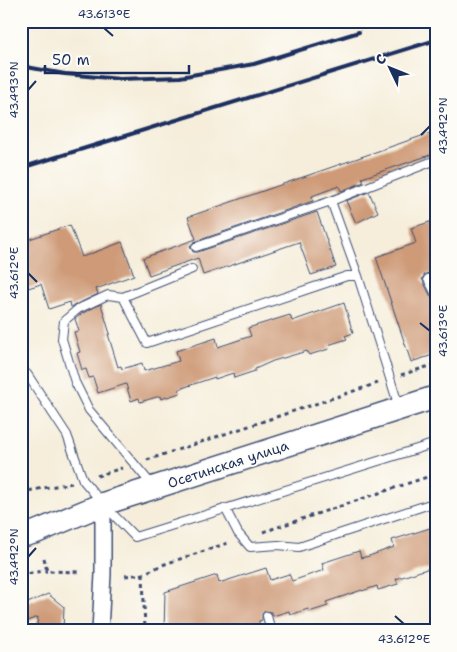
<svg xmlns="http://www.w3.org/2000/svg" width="457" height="652" viewBox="0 0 457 652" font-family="'Shantell Sans',sans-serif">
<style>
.building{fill:#ce9a77}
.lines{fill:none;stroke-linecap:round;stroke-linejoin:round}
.service-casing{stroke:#3c4c71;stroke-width:10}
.minor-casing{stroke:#3c4c71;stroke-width:18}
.secondary-casing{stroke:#3c4c71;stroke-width:25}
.path{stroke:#3c4c71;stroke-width:3;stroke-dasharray:4 4;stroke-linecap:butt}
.service{stroke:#fff;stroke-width:8}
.minor{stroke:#fff;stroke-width:15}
.secondary{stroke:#fff;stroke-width:22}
.rail{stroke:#1b2f5e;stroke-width:4}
.ticks{fill:none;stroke:#1b2f5e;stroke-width:2}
.labels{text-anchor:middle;stroke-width:4;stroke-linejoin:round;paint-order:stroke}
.street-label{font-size:14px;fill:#1b2f5e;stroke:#fdfcf7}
.neatline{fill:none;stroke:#1b2f5e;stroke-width:2}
.ticks-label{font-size:12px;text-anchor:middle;fill:#1b2f5e}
</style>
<rect width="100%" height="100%" fill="#fdfcf7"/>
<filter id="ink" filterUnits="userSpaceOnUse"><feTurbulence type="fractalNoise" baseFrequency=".02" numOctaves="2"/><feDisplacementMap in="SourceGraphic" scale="10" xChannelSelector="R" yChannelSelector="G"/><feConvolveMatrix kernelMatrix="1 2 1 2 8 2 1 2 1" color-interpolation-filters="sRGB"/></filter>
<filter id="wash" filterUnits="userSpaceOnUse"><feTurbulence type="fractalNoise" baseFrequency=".0096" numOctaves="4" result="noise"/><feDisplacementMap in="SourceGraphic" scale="20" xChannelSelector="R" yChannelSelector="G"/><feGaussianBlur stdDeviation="1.12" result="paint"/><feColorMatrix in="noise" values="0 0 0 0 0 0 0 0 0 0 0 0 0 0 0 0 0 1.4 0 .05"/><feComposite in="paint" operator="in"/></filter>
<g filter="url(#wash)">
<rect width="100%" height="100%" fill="#f6eedb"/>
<g id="blocks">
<path class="building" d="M436,131V153L362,178L364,182L341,191L339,186L312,196L313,201L194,242L190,246L193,252H198L317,212L336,267L311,275L299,242L203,275L198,258L149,275L143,258L196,239L188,217Z
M369,192L378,212L356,223L346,201Z
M436,220V282L433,276L429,273L425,274L422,279L431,297L436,300V354L411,362L376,257L416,243L411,228Z
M70,225L82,257L122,242L134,275L96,289L98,294L71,307L70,302L49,309L41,284L25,289L21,277V242Z
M344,303L353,333L345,336L347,339L328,345L329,349L309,355L307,351L273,361L255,369V371L234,378L233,373L215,379V377L179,389L180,393L161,399L160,396L140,402L139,398L131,401L126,384L98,393L93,377L89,378L86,369L82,370L77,353L80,352L74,332L79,331L75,319L81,314L101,304L110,334H108L118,367L121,366L122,369L142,363L144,371L179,361L176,351L216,338L218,347L251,336L248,328L290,315L292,321Z
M430,528L433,536L436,535V566L396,579L398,584L378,590L377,586L362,591V590L326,602L328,606L309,612L308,609L290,615L289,611L273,616L271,612L265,611L262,614V620L259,621V631H164L165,592L217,575L219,583L266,568L270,580L289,574L292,581L324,570L322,563L359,551L361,558L369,556L394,547L392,540Z
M48,594L64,607L63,631H36L38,617L21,623V606Z"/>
</g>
</g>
<g filter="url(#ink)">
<use href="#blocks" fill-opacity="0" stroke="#3c4c71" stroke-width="1"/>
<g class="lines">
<defs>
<path id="service" d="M331,201L436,160
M196,247L331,201L358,276
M428,279L436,294
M123,297L147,343L347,276H358L399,407
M27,374L67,435L83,480L103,504L135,537L436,443
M152,485L89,410L75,382L62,339L64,321L78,309L108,295L123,297L192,269
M225,508L238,533L250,547L278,545L299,547L436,502
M267,616L271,631"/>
<path id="minor" d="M100,631L103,574V504"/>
<path id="secondary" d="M21,536L36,532L103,504L436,397"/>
</defs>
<use href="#service" class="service-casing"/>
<use href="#minor" class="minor-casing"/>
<use href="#secondary" class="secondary-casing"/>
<path class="path" d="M401,375L436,364
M147,460L378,383
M97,476L122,468
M25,491L28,501
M21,492L72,483
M263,532L436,474
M44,558L47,571L80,572
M143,574L145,631
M21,576L35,572L47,571
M125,576L143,574L162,565L231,542"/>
<use href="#service" class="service"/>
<use href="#minor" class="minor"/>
<use href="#secondary" class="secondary"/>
<path class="rail" d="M21,66L65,74L120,79L180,77L254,64L359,32
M21,168L436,40"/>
</g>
</g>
<path class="ticks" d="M104,28L113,36M28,90L36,81M421,135L430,126M28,273L37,282M420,323L430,331M28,557L36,548M395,616L404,624"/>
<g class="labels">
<g class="street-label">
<text transform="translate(228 464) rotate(-18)" y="5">Осетинская улица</text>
</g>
</g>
<rect width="457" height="652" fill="none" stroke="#fdfcf7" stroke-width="55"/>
<g transform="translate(390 68) rotate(313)" stroke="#fdfcf7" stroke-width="4" paint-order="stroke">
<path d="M0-4L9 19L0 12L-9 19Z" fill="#1b2f5e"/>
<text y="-8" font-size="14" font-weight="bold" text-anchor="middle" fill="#1b2f5e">С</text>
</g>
<path d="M45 65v8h144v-8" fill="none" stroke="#1b2f5e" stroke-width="2.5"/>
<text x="52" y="65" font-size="15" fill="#1b2f5e" stroke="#fdfcf7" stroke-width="4" paint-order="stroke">50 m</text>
<rect x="28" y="28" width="402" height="596" class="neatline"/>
<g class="ticks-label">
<text x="104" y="18">43.613°E</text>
<text transform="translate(14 90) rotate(-90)" y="4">43.493°N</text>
<text transform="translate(443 126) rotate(-90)" y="4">43.492°N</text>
<text transform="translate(14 273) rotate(-90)" y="4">43.612°E</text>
<text transform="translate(443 331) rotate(-90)" y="4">43.613°E</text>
<text transform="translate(14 557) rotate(-90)" y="4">43.492°N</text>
<text x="404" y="643">43.612°E</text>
</g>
</svg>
